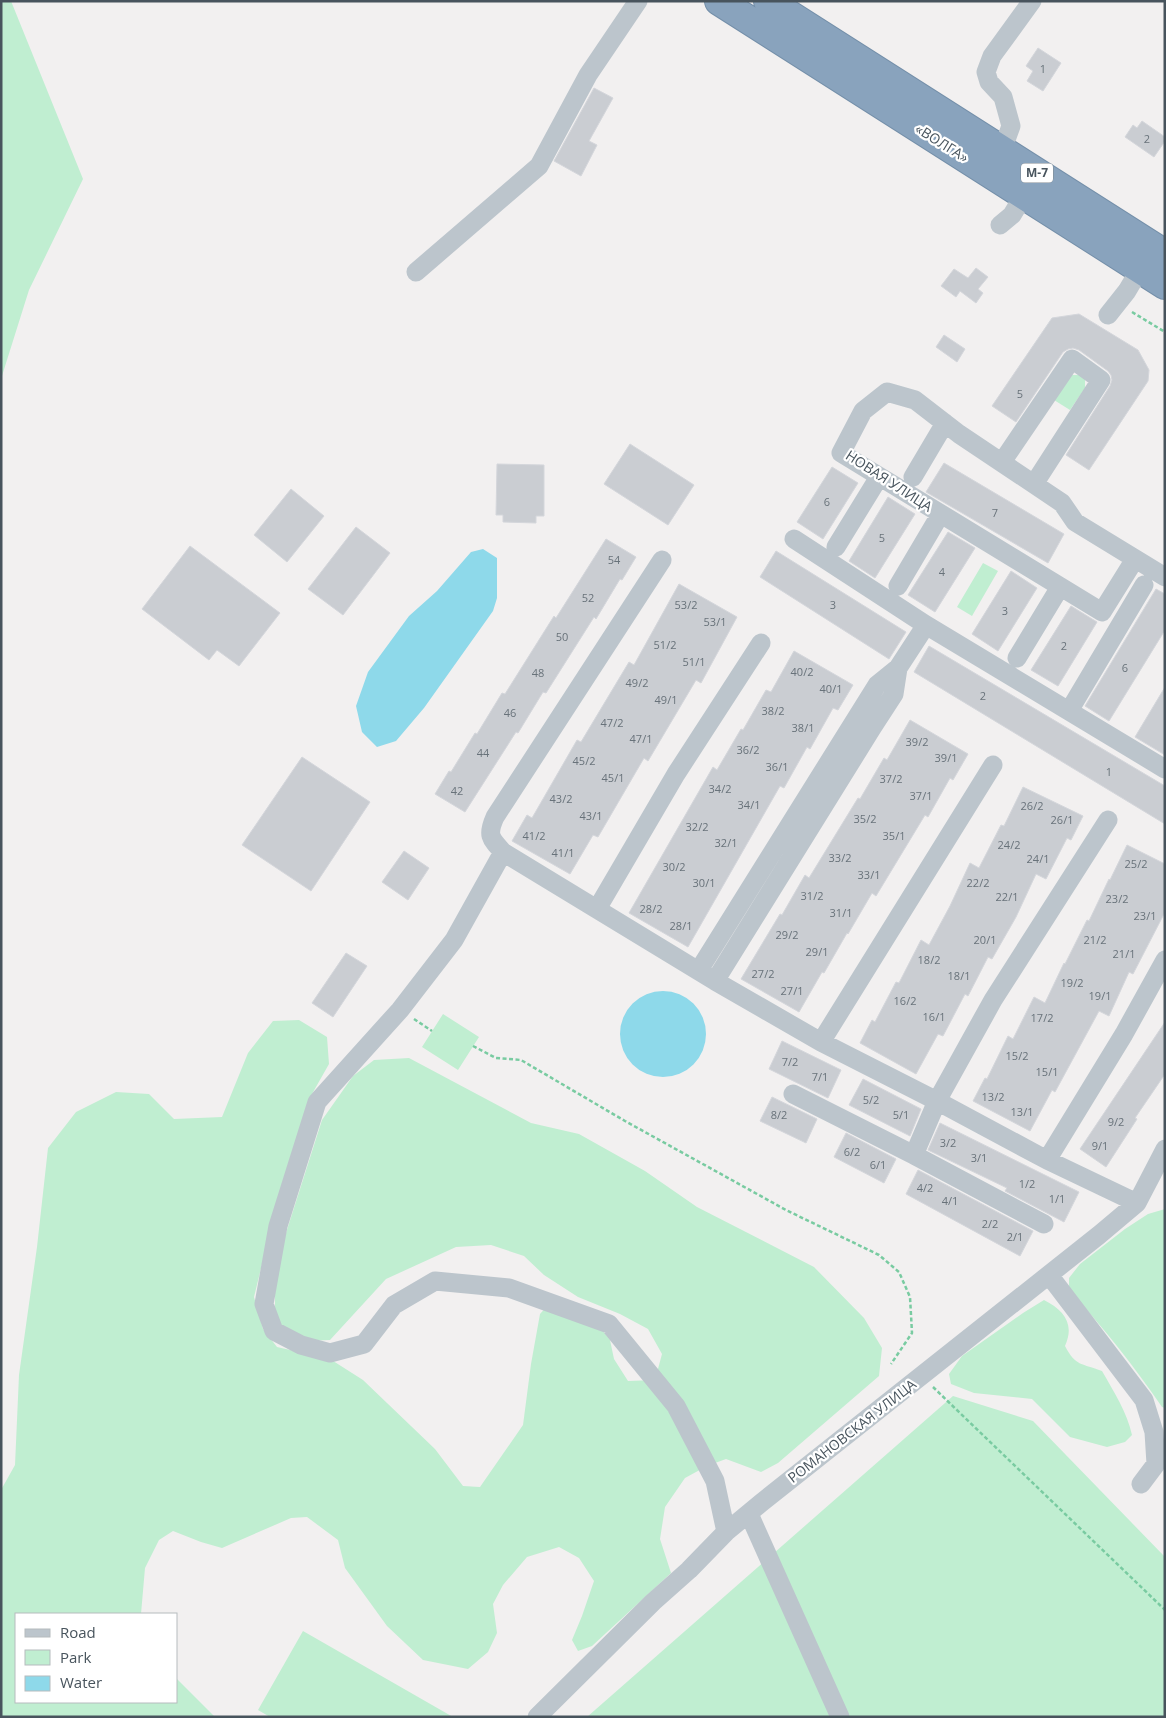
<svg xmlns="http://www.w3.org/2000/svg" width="1166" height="1718" viewBox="0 0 1166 1718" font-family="'Open Sans',sans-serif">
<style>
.green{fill:#c0eed1}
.water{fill:#8ed9ea}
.building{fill:#cacdd2;stroke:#d4d6db}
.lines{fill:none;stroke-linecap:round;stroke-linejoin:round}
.highway-casing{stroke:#748fa9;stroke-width:30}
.path{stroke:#79cba1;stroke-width:2.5;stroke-dasharray:4 2.5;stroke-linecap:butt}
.minor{stroke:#bcc5cc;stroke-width:19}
.highway{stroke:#89a3bd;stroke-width:28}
.labels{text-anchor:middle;stroke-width:4.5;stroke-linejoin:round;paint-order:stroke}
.number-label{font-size:11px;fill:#68727a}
.shield{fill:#fff;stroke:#7f878e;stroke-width:1}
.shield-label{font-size:12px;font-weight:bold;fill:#48545d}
.street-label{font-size:14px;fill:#48545d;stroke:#fff}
</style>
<rect width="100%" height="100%" fill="#f2f0f0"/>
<path class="green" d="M1,1H11L83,179L29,290L1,379Z
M1072,375H1079L1085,379V388L1070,410L1054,400Z
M983,563L998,571L972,616L957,607Z
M443,1014L479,1037L458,1070L422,1047Z
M299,1020L327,1037L329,1064L308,1101L277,1203L254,1297L263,1329L277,1347L330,1359L363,1380L435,1449L463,1486L480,1487L523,1425L531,1364L540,1314L549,1304L603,1331L610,1340L614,1359L628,1381L655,1380L662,1354L648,1329L620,1314L578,1297L544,1275L524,1256L491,1245L456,1247L386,1279L330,1340L305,1341L275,1325V1293L278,1258L322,1120L353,1076L374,1060L409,1058L531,1123L579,1134L645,1171L697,1207L814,1267L864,1318L882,1348L879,1376L778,1463L761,1472L726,1459L707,1466L685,1478L665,1507L660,1539L671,1573L592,1646L578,1651L572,1640L582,1616L594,1581L579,1558L559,1547L527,1557L503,1585L493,1604L497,1633L488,1652L468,1669L423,1660L387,1626L345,1568L338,1540L307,1517L291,1518L222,1548L201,1542L173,1531L159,1540L145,1568L141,1614H16V1702H176V1678L215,1717H1V1490L15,1465L19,1375L37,1247L48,1148L76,1112L116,1092L149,1094L174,1119L222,1117L248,1053L273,1021Z
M1165,1209V1408L1162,1407C1134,1366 1103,1327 1069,1290V1278L1080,1264L1125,1229L1148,1214Z
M1044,1300C1064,1310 1075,1324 1065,1346C1076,1367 1082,1363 1102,1371C1114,1392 1127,1412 1132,1435L1125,1442L1107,1447L1070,1437L1032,1399L974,1393L951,1384L949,1374L962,1356L1023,1313Z
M953,1396L1033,1421L1165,1557V1717H587Z
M303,1631L453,1717H270L258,1710Z"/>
<path class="water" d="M483,549L497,558V598L493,611L424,708L396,741L377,747L362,732L356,706L368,672L409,616L437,591L471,552Z
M620 1034a43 43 0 1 1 86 0a43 43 0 1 1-86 0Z"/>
<path class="building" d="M1038,48L1061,63L1043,91L1027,81L1033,71L1026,66Z
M594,88L613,98L589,141L597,145L581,176L554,161Z
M1142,121L1165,137V141L1154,157L1125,137L1133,125L1137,128Z
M976,268L988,277L978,289L983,293L976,303L960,291L956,297L941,286L954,269L968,278Z
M1079,314L1138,350L1149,370L1148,381L1089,470L1066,455L1110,386L1112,380L1111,375L1108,371L1079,350L1073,348L1068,349L1063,352L1016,422L992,406L1052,318Z
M944,335L965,349L957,362L936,347Z
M630,444L694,485L668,525L604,484Z
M944,463L1064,534L1048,563L926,492Z
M497,464L544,465V516H536V523L503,522V515H496Z
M832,467L858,483L823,539L797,522Z
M291,489L324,516L287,562L254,535Z
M888,497L915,514L875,578L849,561Z
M356,527L390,553L343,615L308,589Z
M948,532L975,548L935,612L908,595Z
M606,539L636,557L622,580L620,579L596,619L594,617L546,693L543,692L518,733L516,732L465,812L435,794L449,771L451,772L475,733L477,734L502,693L505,694L554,616L556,618Z
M190,546L280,613L239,666L217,650L209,660L142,609Z
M776,551L906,632L889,659L760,577Z
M1011,571L1037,588L998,651L972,634Z
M679,584L737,617L701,683L696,680L648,761L644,758L598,837L593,835L570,874L512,841L527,815L532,818L577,740L581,742L629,662L634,665Z
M1156,589L1165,594V630L1109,721L1085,706Z
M1071,606L1097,622L1058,686L1031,670Z
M929,646L1165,786V824L914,672Z
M794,651L853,685L838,710L833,708L810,749L807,747L784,788L780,786L688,947L629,913L713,767L717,770L741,729L743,730L766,690L771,692Z
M1165,687V755L1135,737Z
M910,720L968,754L953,780L950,778L928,817L925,815L876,896L872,893L848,934L847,933L824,973L822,972L799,1012L741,979L780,914L782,915L805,875L809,878L858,798L860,799L884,758L887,760Z
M302,757L370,802L311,891L242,845Z
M1023,787L1083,816L1071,840L1067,838L1046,879L1036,874L1016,917L992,959L988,957L968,996L965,994L943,1036L938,1034L916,1074L860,1043L872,1020L875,1022L896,982L899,983L921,940L929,945L950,906L970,863L979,868L1001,825L1004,826Z
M1127,845L1165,864V912L1133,974L1129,972L1109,1016L1099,1011L1055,1092L1052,1090L1030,1131L973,1101L985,1078L987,1079L1008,1036L1013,1039L1034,997L1045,1003L1064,963L1065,964L1087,920L1089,921L1109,879L1110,880Z
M404,851L429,868L408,900L382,882Z
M346,953L367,966L333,1017L312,1003Z
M1165,1022V1074L1135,1118L1137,1119L1106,1167L1080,1149Z
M782,1041L841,1070L828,1098L769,1069Z
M863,1079L921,1109L910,1136L849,1105Z
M772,1097L817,1119L806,1143L760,1121Z
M940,1123L1079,1192L1064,1222L1005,1191L1007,1188L928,1150Z
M846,1133L896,1159L884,1183L834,1157Z
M918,1170L1033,1231L1020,1256L906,1194Z"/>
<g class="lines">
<defs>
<path id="highway" d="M719,1L1165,285
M768,1L1165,254"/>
</defs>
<use href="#highway" class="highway-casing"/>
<path class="path" d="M1132,312L1165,332
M414,1019L432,1031
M473,1046L496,1058L521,1060L625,1121L786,1210L879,1255L899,1272L910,1297L912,1333L891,1364
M933,1387L1165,1610"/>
<path class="minor" d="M1000,149L1007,137L1011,126L1003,97L989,82L986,72L992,56L1032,1
M1000,225L1012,215L1024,195
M416,272L539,166L588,75L638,1
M1108,315L1127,291L1140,269
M1002,462L1072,359L1101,380L1034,484
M913,477L945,423
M794,539L926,625L1165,769
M836,547L879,477
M1135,559L1102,612L841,453L863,411L887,392L915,400L959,434L1062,503L1075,522L1165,577
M662,560L495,817C487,835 490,838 503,852L715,981L821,1042L937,1101L1047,1160L1137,1203
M898,586L940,515
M1017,658L1060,587
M1069,711L1144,585
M503,852L454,940L400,1010L317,1102L278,1226L264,1304L274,1331L301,1345L330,1353L364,1344L394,1305L435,1281L509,1288L609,1324L676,1406L715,1481L726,1532
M597,909L676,774L761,643
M699,970L877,685L898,668L926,625
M715,981L872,728L894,694L898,668
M821,1042L993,765
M793,1094L914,1155L937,1101L993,1000L1108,820
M914,1155L1044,1224
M1047,1160L1124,1034L1165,960
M1049,1275L1144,1400L1154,1432L1156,1464L1141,1484
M749,1514L840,1717
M537,1717L653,1602L689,1570L726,1532L761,1503L1099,1235L1137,1203L1165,1149"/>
<use href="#highway" class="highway"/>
</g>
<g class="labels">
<g class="number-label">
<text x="1043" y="73">1</text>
<text x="1147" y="143">2</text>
<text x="1020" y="398">5</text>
<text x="827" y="506">6</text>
<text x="995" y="517">7</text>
<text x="882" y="542">5</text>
<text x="614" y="564">54</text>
<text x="942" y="576">4</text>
<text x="588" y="602">52</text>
<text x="686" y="609">53/2</text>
<text x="833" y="609">3</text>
<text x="1005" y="615">3</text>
<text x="715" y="626">53/1</text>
<text x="562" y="641">50</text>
<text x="665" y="649">51/2</text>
<text x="1064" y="650">2</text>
<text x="694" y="666">51/1</text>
<text x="1125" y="672">6</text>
<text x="802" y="676">40/2</text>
<text x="538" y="677">48</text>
<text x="637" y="687">49/2</text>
<text x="831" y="693">40/1</text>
<text x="983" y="700">2</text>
<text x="666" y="704">49/1</text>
<text x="773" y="715">38/2</text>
<text x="510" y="717">46</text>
<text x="612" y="727">47/2</text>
<text x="803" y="732">38/1</text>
<text x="641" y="743">47/1</text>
<text x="917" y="746">39/2</text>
<text x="748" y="754">36/2</text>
<text x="483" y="757">44</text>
<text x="946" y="762">39/1</text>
<text x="584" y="765">45/2</text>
<text x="777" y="771">36/1</text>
<text x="1109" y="776">1</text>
<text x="613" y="782">45/1</text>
<text x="891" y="783">37/2</text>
<text x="720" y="793">34/2</text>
<text x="457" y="795">42</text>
<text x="921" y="800">37/1</text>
<text x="561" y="803">43/2</text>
<text x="749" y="809">34/1</text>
<text x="1032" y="810">26/2</text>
<text x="591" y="820">43/1</text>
<text x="865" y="823">35/2</text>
<text x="1062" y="824">26/1</text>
<text x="697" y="831">32/2</text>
<text x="534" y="840">41/2</text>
<text x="894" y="840">35/1</text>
<text x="726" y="847">32/1</text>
<text x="1009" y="849">24/2</text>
<text x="563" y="857">41/1</text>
<text x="840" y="862">33/2</text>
<text x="1038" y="863">24/1</text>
<text x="1136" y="868">25/2</text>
<text x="674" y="871">30/2</text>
<text x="869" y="879">33/1</text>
<text x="704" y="887">30/1</text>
<text x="978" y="887">22/2</text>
<text x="812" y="900">31/2</text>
<text x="1007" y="901">22/1</text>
<text x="1117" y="903">23/2</text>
<text x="651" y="913">28/2</text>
<text x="841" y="917">31/1</text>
<text x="1145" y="920">23/1</text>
<text x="681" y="930">28/1</text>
<text x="787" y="939">29/2</text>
<text x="985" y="944">20/1</text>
<text x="1095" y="944">21/2</text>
<text x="817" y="956">29/1</text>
<text x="1124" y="958">21/1</text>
<text x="929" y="964">18/2</text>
<text x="763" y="978">27/2</text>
<text x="959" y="980">18/1</text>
<text x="1072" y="987">19/2</text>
<text x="792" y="995">27/1</text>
<text x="1100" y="1000">19/1</text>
<text x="905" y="1005">16/2</text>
<text x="934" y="1021">16/1</text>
<text x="1042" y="1022">17/2</text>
<text x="1017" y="1060">15/2</text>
<text x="790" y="1066">7/2</text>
<text x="1047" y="1076">15/1</text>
<text x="820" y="1081">7/1</text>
<text x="993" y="1101">13/2</text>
<text x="871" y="1104">5/2</text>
<text x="1022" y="1116">13/1</text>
<text x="779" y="1119">8/2</text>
<text x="901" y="1119">5/1</text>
<text x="1116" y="1126">9/2</text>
<text x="948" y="1147">3/2</text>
<text x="1100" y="1150">9/1</text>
<text x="852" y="1156">6/2</text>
<text x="979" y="1162">3/1</text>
<text x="878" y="1169">6/1</text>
<text x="1027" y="1188">1/2</text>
<text x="925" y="1192">4/2</text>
<text x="1057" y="1203">1/1</text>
<text x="950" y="1205">4/1</text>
<text x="990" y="1228">2/2</text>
<text x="1015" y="1241">2/1</text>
</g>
<rect class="shield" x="1021" y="163.5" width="32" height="19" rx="4"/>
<g class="shield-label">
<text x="1037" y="177">М-7</text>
</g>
<g class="street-label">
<text transform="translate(942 143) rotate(32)" y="5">«ВОЛГА»</text>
<text transform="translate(889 481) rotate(33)" y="5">НОВАЯ УЛИЦА</text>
<text transform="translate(852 1431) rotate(-38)" y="5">РОМАНОВСКАЯ УЛИЦА</text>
</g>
</g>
<rect width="1166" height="1718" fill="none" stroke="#48545d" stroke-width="5"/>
<rect x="15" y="1613" width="162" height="90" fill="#ffffff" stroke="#b6bbbe"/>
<rect x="25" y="1629" width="25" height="8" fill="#bcc5cc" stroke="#b6bbbe"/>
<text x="60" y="1638" font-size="15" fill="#48545d">Road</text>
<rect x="25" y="1650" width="25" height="15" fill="#c0eed1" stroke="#b6bbbe"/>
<text x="60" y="1663" font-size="15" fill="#48545d">Park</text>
<rect x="25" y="1676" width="25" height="15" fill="#8ed9ea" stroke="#b6bbbe"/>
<text x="60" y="1688" font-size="15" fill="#48545d">Water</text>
</svg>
